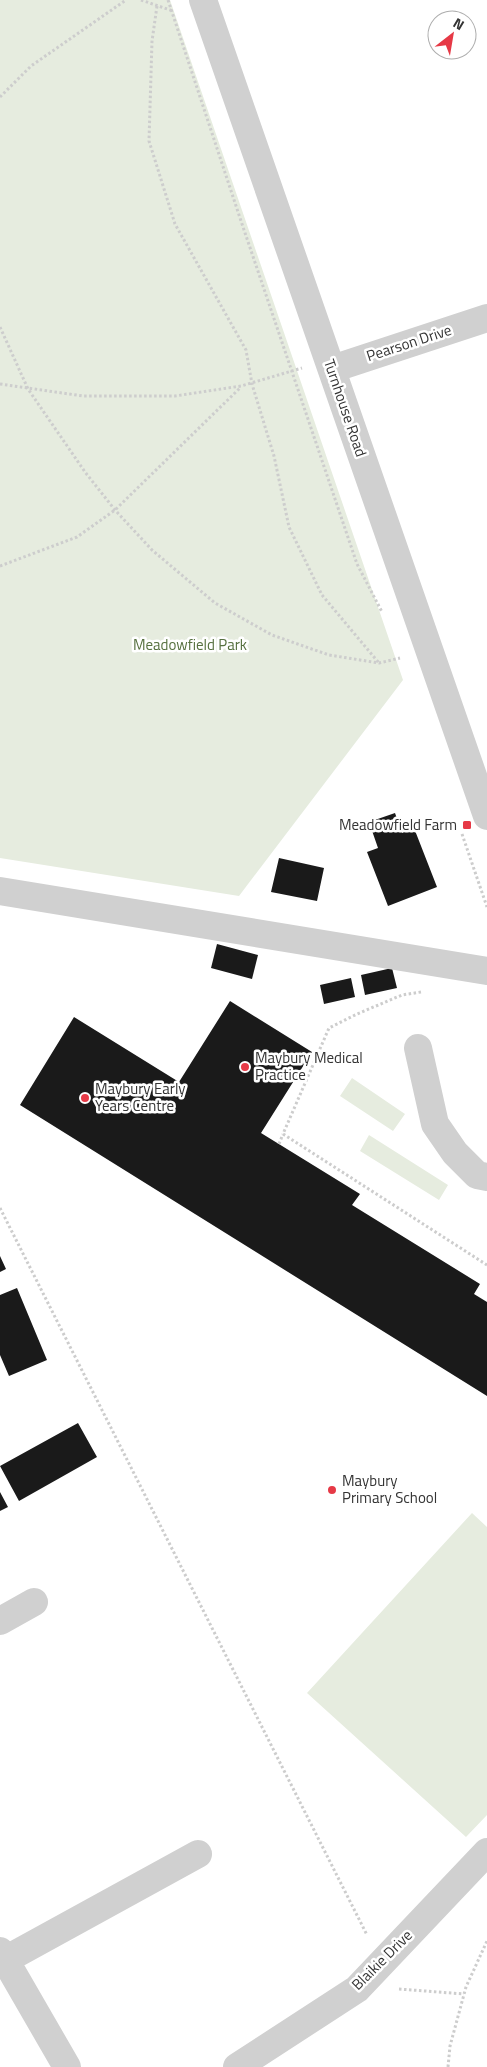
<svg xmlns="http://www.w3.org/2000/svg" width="487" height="2067" viewBox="0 0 487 2067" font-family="'Titillium Web',sans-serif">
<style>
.green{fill:#e6ecdf}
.building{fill:#1a1a1a}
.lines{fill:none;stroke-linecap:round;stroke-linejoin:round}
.path{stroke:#cdcdcd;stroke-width:3;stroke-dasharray:2.5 2.5;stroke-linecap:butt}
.minor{stroke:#d0d0d0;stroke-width:28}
.poi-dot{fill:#e63946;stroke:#fff;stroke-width:2}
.labels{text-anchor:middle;stroke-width:5;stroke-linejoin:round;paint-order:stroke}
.street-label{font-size:15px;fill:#333;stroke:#fff}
.park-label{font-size:15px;fill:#56703f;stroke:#fff}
.poi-label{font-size:15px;fill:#333;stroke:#fff;text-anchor:start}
</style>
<rect width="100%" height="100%" fill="#fff"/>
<path class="green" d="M0,0H170L403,680L239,896L0,858Z
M352,1078L405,1114L393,1131L340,1096Z
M369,1135L448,1185L439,1200L360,1151Z
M472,1513L487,1527V1815L466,1837L307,1693Z"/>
<path class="building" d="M395,813L402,833L414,828L437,887L388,906L367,852L378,848L369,822Z
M279,858L324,868L317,901L271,892Z
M217,944L258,955L252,979L211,968Z
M392,968L397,988L365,995L361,975Z
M351,978L355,997L324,1004L320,985Z
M230,1001L312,1052L261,1133L360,1194L352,1205L480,1284L474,1294L487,1302V1396L20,1105L74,1017L179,1082Z
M0,1256L6,1269L0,1272Z
M17,1288L47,1360L9,1376L0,1355V1295Z
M78,1423L97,1457L19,1501L0,1466Z
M0,1492L8,1507L0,1511Z"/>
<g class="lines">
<path class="path" d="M141,0L173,11
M168,0L241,221L357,564L382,612
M157,6L152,41L149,141L175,224L246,350L252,384L274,456L289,527L322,595L379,663
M0,97L31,66L126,0
M0,327L28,389L85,472L115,510L152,550L215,603L272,635L329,655L379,663L400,658
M0,384L83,396H175L241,386L302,368
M0,566L77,537L115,510L241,387
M462,834L487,907
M421,992L402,995L357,1014L329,1028L283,1134L487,1265
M279,1144L283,1134
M0,1208L367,1935
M399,1989L464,1994
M448,2067L450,2046L466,1987L487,1941"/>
<path class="minor" d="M203,0L487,816
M332,369L487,318
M0,891L487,971
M418,1048L435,1124L455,1153L477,1175L487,1177
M0,1621L34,1602
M0,1951L67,2067
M5,1960L198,1854
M237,2067L357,1989L487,1852"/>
</g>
<g class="poi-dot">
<rect x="462" y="820" width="10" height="10" rx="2.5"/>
<circle cx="245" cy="1067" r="5"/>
<circle cx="85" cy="1098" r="5"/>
<circle cx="332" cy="1490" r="5"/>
</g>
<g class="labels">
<g class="street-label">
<text transform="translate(409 343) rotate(-18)" y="5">Pearson Drive</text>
<text transform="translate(345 408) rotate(71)" y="5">Turnhouse Road</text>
<text transform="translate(382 1960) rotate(-45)" y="5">Blaikie Drive</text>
</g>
<g class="park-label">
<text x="190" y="650">Meadowfield Park</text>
</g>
<g class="poi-label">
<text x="457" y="830" text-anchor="end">Meadowfield Farm</text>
<text x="255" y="1063">Maybury Medical<tspan x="255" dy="17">Practice</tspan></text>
<text x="95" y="1094">Maybury Early<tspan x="95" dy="17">Years Centre</tspan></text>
<text x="342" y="1486">Maybury<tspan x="342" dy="17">Primary School</tspan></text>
</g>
</g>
<g transform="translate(452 35) rotate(31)"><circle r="24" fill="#ffffff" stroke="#adadad"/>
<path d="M0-4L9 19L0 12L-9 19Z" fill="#e63946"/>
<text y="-8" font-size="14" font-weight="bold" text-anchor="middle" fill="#333333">N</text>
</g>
</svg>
